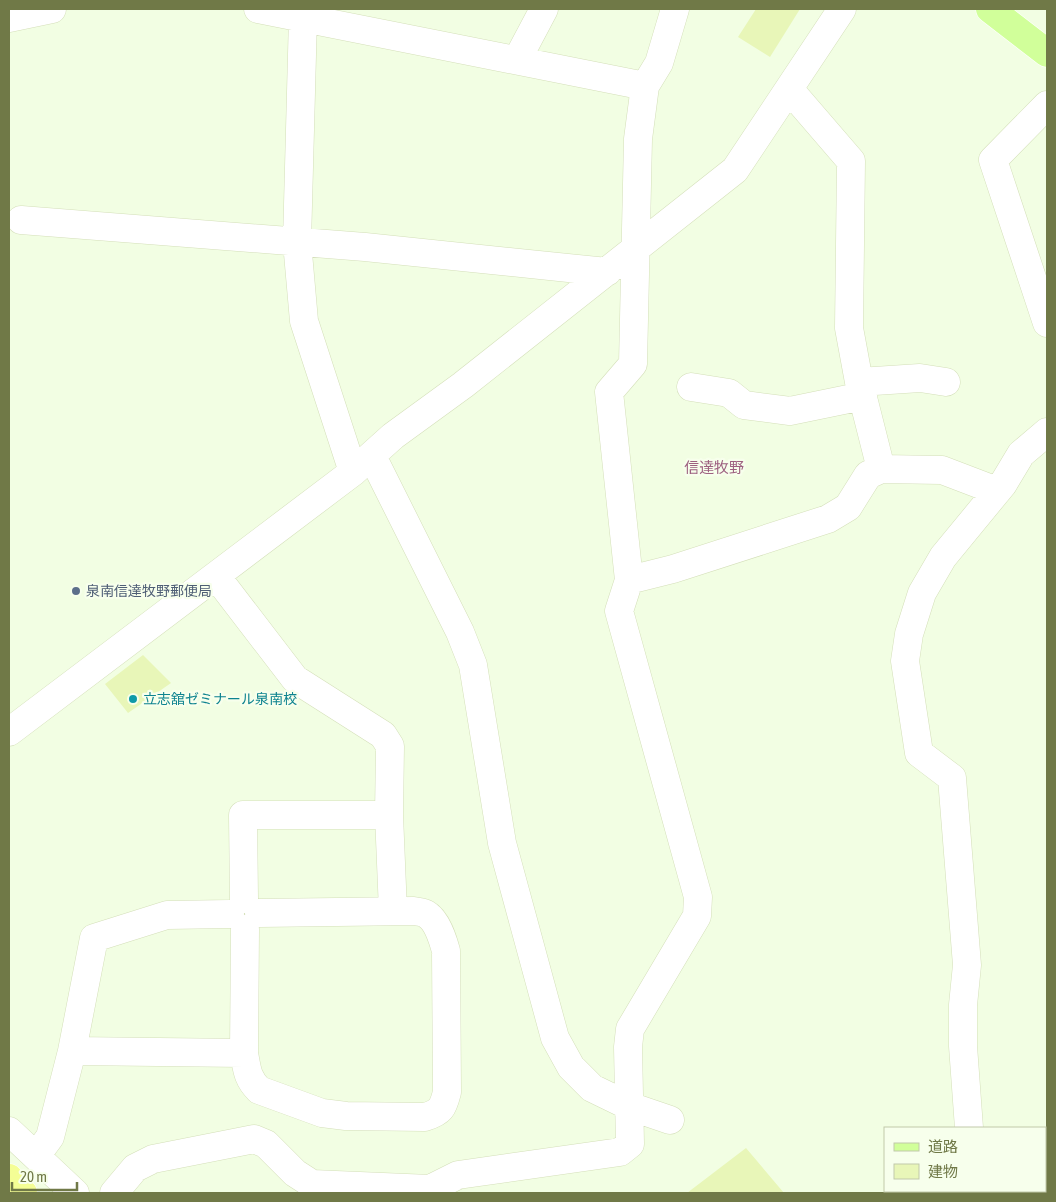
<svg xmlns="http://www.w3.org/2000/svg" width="1056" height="1202" viewBox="0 0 1056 1202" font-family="'Asap Condensed','Noto Sans JP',sans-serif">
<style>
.building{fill:#e8f6b8}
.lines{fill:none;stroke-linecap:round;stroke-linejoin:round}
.minor-casing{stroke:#d4dfb9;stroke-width:29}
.major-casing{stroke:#fff;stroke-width:29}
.highway-casing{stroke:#fff;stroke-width:29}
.minor{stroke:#fff;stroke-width:28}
.major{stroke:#d1ff9a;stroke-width:28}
.highway{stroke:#f4fe95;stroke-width:28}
.service-dot{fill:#5c6f8a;stroke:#f7ffec;stroke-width:2}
.culture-dot{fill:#0f9aa8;stroke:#f7ffec;stroke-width:2}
.labels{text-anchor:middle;stroke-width:4.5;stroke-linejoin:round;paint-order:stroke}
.service-label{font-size:14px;fill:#4e5e75;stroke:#f7ffec;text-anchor:start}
.culture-label{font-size:14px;fill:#0d838f;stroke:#f7ffec;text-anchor:start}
.neighbourhood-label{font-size:15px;fill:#9d6180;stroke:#f7ffec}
</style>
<rect width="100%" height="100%" fill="#f2fee3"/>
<path class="building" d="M756,9H800L770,57L738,37Z
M143,655L171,683L128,713L105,684Z
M746,1148L784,1193H687Z"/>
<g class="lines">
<defs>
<path id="minor" d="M258,9L645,86
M303,17L297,242L304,321L353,472
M9,18L52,9
M517,60L544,9
M789,89L851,161L849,328L859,382L881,469
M1047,105L993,160L1047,323
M21,220L365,247L607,272
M859,382L920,378L946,382
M691,387L729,393L744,405L790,411L863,396
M372,456L460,632L473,665L502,843L555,1038L571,1067L592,1088L629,1106L670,1120
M216,576L295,679L383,735L390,746L389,815L393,911
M629,580L609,392L633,364L638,139L645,86L659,63L675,9
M9,732L353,472L393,436L463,385L735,170L842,9
M244,899L243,815H389
M245,929L244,1053C247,1069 247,1078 259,1090L322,1113L346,1116L425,1117C441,1112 443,1108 447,1092L446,951C443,940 437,920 426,914C423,912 418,912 414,911L259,913
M72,1051L244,1053
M969,1128L963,1046V1005L967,965L952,778L919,753L905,661L909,634L922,593L943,557L1003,484L1021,454L1047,432
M9,1131L75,1193
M36,1156L50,1137L72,1051L94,938L167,915L230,914
M974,1191V1193
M114,1193L135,1168L153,1159L254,1139L266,1144L295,1173L312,1184L430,1189L458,1175L620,1152L630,1144L628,1047L630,1029L697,916L698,897L619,611L629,580L673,569L828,519L848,507L868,475L881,469L942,470L997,491"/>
<path id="major" d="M990,9L1047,53"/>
<path id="highway" d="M9,1178L23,1193"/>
</defs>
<use href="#minor" class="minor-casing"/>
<use href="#major" class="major-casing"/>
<use href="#highway" class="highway-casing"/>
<use href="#minor" class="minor"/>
<use href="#major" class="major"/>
<use href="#highway" class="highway"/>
</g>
<circle class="service-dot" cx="76" cy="591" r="5"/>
<circle class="culture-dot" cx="133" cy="699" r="5"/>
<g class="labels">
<g class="service-label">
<text x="86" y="596">泉南信達牧野郵便局</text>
</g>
<g class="culture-label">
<text x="143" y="704">立志舘ゼミナール泉南校</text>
</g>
<g class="neighbourhood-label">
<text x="714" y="473">信達牧野</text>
</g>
</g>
<rect width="1056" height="1202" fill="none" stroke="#707947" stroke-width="20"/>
<rect x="884" y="1127" width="162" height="65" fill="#f7ffec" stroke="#c1c9aa"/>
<rect x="894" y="1143" width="25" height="8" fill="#d1ff9a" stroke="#c1c9aa"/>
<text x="928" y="1152" font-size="15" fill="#707947">道路</text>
<rect x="894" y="1164" width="25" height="15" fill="#e8f6b8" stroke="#c1c9aa"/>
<text x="928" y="1177" font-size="15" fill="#707947">建物</text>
<path d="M12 1182v8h65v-8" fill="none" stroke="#707947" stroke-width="2.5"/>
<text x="20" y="1182" font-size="15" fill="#707947" stroke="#f7ffec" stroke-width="4" paint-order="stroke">20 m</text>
</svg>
